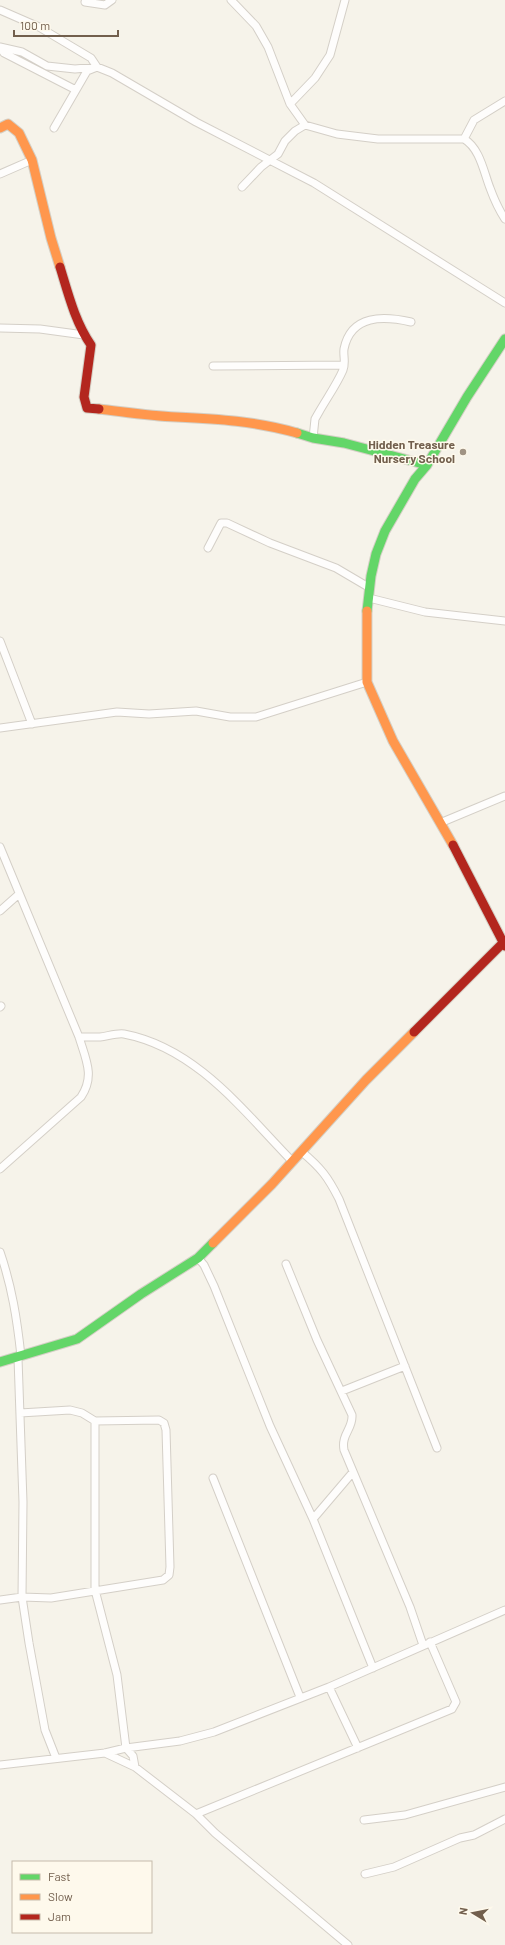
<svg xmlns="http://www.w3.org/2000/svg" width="505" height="1945" viewBox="0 0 505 1945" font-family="Barlow,sans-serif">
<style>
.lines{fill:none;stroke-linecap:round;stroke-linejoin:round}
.street-casing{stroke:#d4cfc7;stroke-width:9}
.fast-casing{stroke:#d4cfc5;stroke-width:11}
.slow-casing{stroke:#d4cfc5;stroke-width:11}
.jam-casing{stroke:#d4cfc5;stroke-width:11}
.street{stroke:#fefdfc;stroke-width:7}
.fast{stroke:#63d668;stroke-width:9}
.slow{stroke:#ff974d;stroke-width:9}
.jam{stroke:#b3261e;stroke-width:9}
.poi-dot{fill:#a09384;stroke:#fef9ec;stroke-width:1.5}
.labels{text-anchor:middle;stroke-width:3;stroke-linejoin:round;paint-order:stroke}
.poi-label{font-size:12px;font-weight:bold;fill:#725f4d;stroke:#fef9ec;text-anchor:end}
</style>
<rect width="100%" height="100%" fill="#f6f3ea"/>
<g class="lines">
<defs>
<path id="street" d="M231,0L256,26L268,47L290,104L305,125L337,134L378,139H464C480,148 484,173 490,188C494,199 499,210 505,219
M85,2L105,5L112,0
M0,10L39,27L91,58L97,67L75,69L47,66L22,52L0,47
M0,48L4,53L76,90
M290,104L315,78L330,55L345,0
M54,128L87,71L97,67L112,73L196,122L314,183L505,303
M464,139L474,120L505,101
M0,174L32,160
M242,187L261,167L278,154L285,141L295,131L305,125
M0,328L40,329L84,335
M213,366L344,365
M313,438L315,419L319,412C327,398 337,384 343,370C346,362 343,356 344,349C351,314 384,316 411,322
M208,548L221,523H227L270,543L336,568L370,588
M369,598L425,612L505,621
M0,641L32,724
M0,728L117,712L149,714L196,711L230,717H256L367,682
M440,823L505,796
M0,847L79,1037C86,1060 95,1076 81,1097L0,1169
M0,911L19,894
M0,1007L1,1006
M79,1037C86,1037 93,1037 100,1037C108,1036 117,1033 124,1034C197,1048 244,1112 293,1162
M302,1152C321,1168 328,1177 339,1199L437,1448
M0,1252C12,1287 17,1319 21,1356
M198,1258L204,1265L214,1286L270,1426L313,1519L373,1668
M286,1264L317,1340L352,1415C353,1429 341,1434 344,1450L410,1607L423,1645
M18,1358L23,1502L22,1597L29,1643L45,1730L56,1758
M342,1391L405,1366
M95,1421V1590L117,1675L126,1748L133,1756L135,1767L196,1814L215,1833L348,1945
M213,1478L300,1697
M313,1519L353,1472
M0,1600L22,1597L51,1598L163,1580L169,1575L170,1567L166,1430L164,1423L159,1420L95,1421L82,1413L70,1410L20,1413
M329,1687L358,1748
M105,1753L135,1767
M0,1765L105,1753L126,1748L180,1741L214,1732L329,1687L505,1610
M196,1814L452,1709L456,1702L430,1642
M364,1820L405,1815L505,1787
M365,1874L394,1867L460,1838L474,1835L505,1819"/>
<path id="fast" d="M297,433L313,438L344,443L427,465
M367,611L371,576L376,554L385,531L415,479L427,465L467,397L505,339
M0,1362L77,1339L141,1294L198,1258L213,1243"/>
<path id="slow" d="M0,128L8,124L19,133L32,160L51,238L60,267
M99,409C125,412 150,416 176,417C217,419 256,421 297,433
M367,611V682L393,741L453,845
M213,1243L272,1184L366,1080L414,1032"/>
<path id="jam" d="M60,267C68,293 75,322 91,345L84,397L87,408L99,409
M453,845L505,946
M414,1032L503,943"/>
</defs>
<use href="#street" class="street-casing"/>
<use href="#fast" class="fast-casing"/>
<use href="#slow" class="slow-casing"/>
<use href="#jam" class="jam-casing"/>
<use href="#street" class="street"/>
<use href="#fast" class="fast"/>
<use href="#slow" class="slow"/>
<use href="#jam" class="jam"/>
</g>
<circle class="poi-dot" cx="463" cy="452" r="4"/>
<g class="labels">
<g class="poi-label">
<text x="455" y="449">Hidden Treasure<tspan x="455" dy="14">Nursery School</tspan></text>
</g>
</g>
<rect x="12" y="1861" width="140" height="72" fill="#fef9ec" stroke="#c6bbac"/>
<rect x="20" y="1874" width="20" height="6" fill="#63d668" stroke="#c6bbac"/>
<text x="48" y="1881" font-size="12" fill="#725f4d">Fast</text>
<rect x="20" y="1894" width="20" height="6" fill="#ff974d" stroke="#c6bbac"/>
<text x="48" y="1901" font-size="12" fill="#725f4d">Slow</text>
<rect x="20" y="1914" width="20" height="6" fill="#b3261e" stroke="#c6bbac"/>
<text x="48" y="1921" font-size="12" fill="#725f4d">Jam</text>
<g transform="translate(473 1913) rotate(280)" stroke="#fef9ec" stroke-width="3" paint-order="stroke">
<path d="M0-3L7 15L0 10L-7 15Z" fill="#725f4d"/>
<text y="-6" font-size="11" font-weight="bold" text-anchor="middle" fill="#725f4d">N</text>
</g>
<path d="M14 30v6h104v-6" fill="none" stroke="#725f4d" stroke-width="2"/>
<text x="20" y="30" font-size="12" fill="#725f4d" stroke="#fef9ec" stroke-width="3" paint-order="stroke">100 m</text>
</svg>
